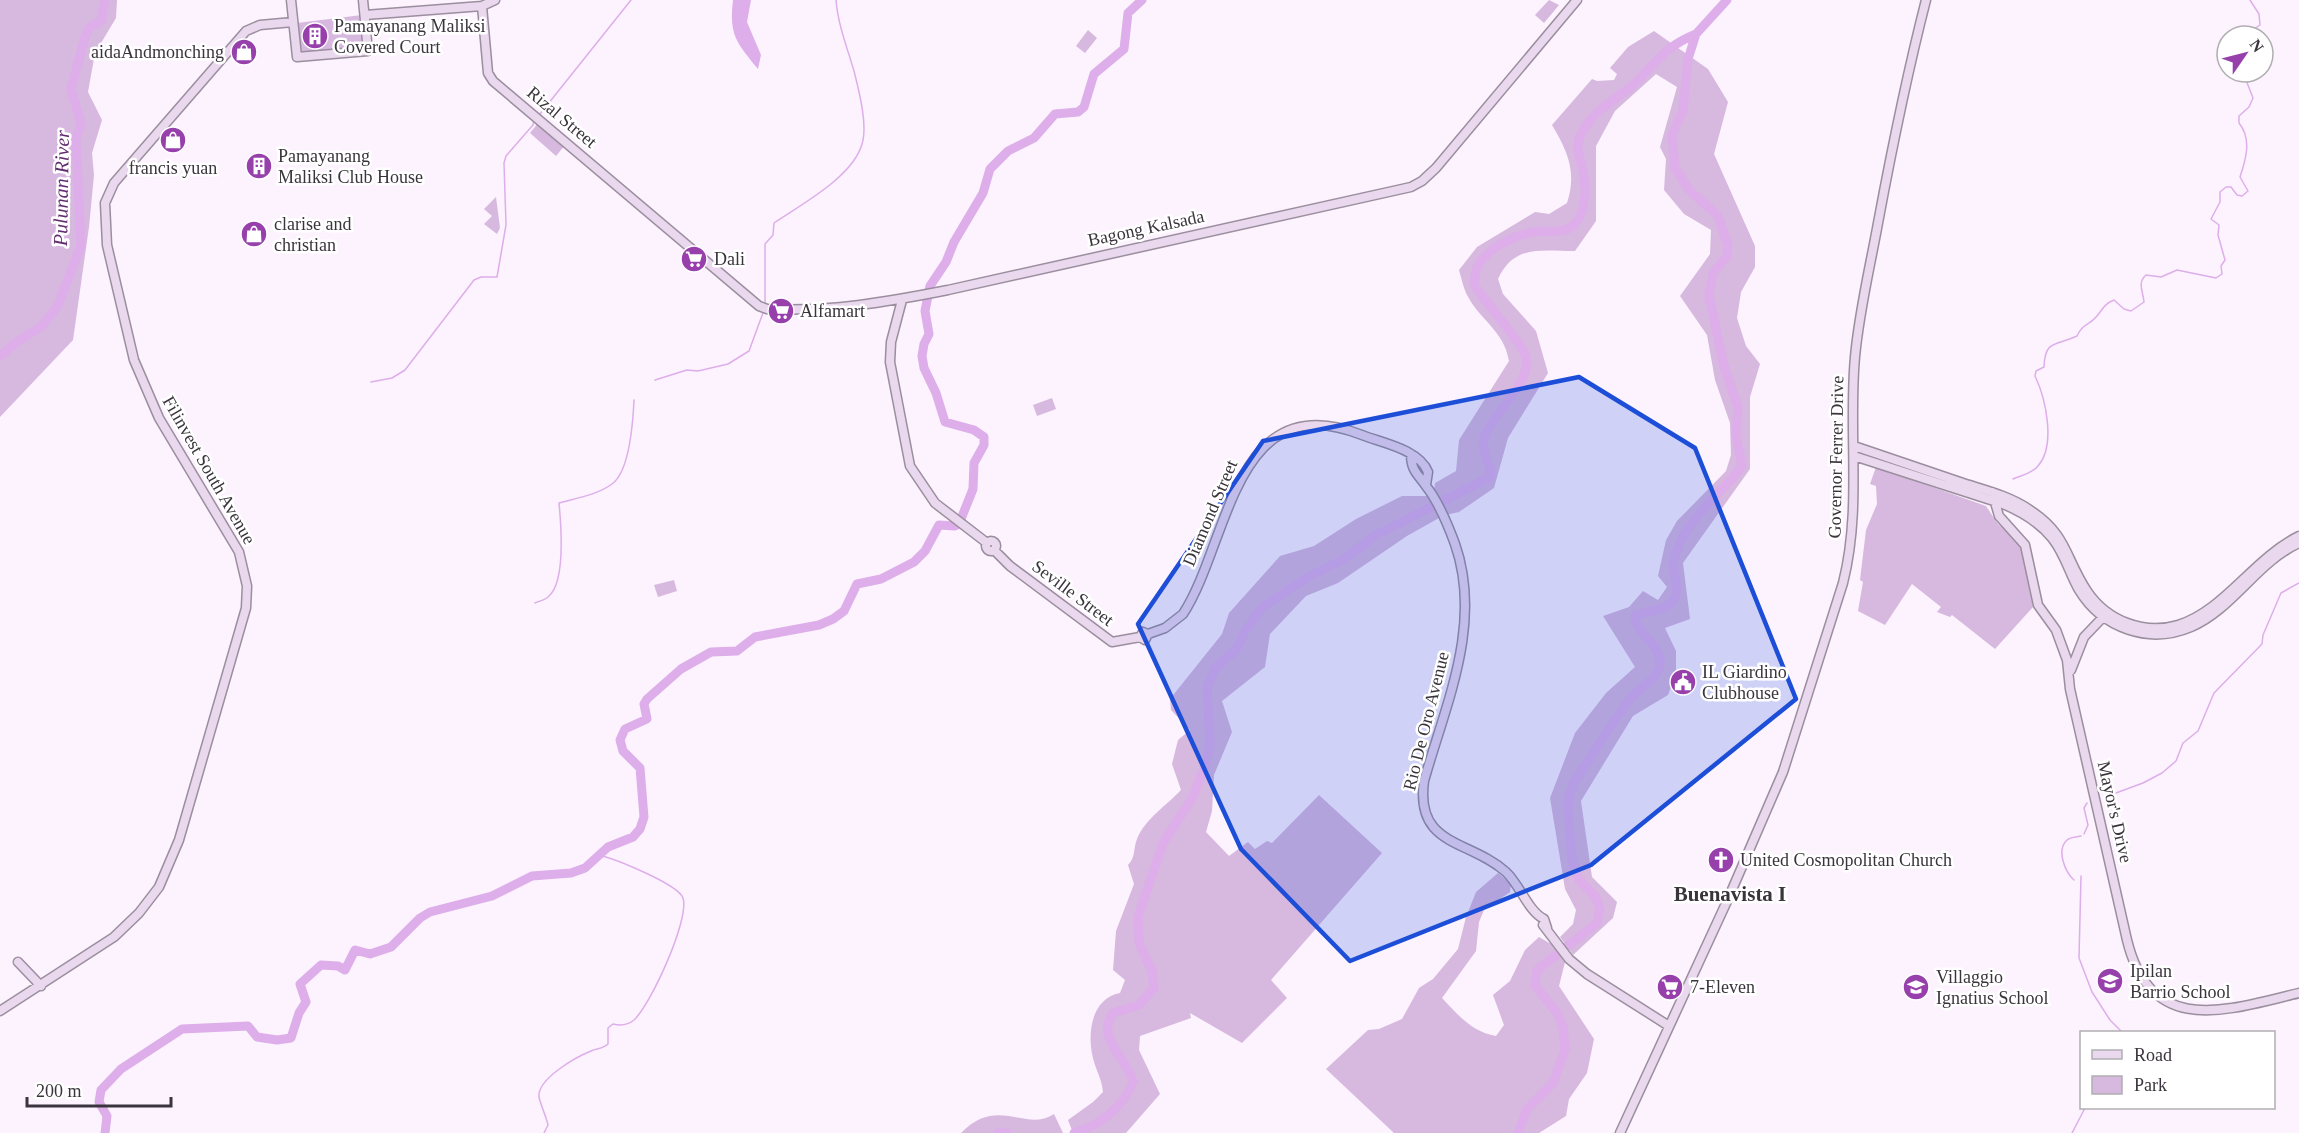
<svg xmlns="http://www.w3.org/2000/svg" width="2299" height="1133" viewBox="0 0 2299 1133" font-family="Georgia,serif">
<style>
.green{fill:#d7b8df}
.water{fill:#ddaee9}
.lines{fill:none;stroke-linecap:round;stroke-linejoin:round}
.stream{stroke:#ddaee9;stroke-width:1.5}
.river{stroke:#ddaee9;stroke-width:9}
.secondary-casing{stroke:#9b8e9e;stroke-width:11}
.secondary{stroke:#ead8ee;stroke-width:8}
.marked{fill:#1d4ed8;fill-opacity:0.2;stroke:#1d4ed8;stroke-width:4.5;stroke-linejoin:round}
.labels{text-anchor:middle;stroke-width:5;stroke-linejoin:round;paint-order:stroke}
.poi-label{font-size:18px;fill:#3a353c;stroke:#fff;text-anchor:start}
.street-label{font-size:18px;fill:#3a353c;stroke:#fff}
.water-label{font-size:20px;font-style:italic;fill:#632b71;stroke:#fff}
.quarter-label{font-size:21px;font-weight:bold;fill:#3a353c;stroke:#fff}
</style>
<rect width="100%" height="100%" fill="#fcf3fe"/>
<path class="green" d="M0,0H117L116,18L95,53L88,92L102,120L92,153L94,175L89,227L73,340L0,417Z
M1549,0L1559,5L1544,23L1535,15Z
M362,15L365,47L301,53L297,23Z
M1088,30L1097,38L1085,53L1076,46Z
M1654,31L1708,69L1728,102L1714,154L1755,246V267L1741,292L1737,318L1746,346L1760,364L1750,397V469L1683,563L1690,619L1665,628L1676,651V674L1668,695L1633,716L1581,801L1592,877L1617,902L1613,918L1573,955L1560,937L1573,924L1576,910L1565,889L1550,798L1575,733L1606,693L1635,667L1603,616L1629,607L1643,591L1658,600L1667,587L1658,576L1666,540L1677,521L1726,471L1731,455L1730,423L1715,380L1707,335L1680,296L1710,254L1711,230L1684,214L1664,190L1666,159L1660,147L1677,87L1656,74L1615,111L1596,146V221L1575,251C1542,251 1514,244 1498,279L1503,294L1536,331L1548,373L1508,438L1494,488L1459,512L1446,515L1434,492L1435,483L1456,471L1459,440L1509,361C1504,330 1479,320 1466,293C1463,286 1461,277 1459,270L1477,247L1535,212L1549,214L1567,203C1577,172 1568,152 1552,125L1592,79L1597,81L1614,80L1617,74L1610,68L1628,47Z
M539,122L565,145L556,156L530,133Z
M496,197L500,228L497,234L484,224L492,216L484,209Z
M1052,398L1056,409L1037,416L1033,405Z
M1876,467L1986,506L1998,524L2022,545L2033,607L1995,649L1952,615L1950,617L1937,612L1941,607L1912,584L1885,625L1858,611L1863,582L1860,580L1866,530L1877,504L1876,486L1870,484Z
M1402,496H1428L1439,518L1407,536L1338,583L1306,596L1270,634L1265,667L1222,701L1232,732L1214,775L1212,811L1206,832L1229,856L1248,842L1255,849L1267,841L1272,843L1319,795L1382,853L1271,980L1287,998L1242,1043L1190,1013L1191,1018L1140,1036L1139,1050L1160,1094L1126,1133H1073L1068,1120L1093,1102L1103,1092C1102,1081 1098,1074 1095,1065C1086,1039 1089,999 1120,993L1125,980L1113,970L1116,931L1134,884L1128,865C1136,857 1133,849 1137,839C1145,819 1167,805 1181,790L1172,764L1178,740L1190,730L1171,710L1170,699L1222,634L1229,613L1280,556L1314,546L1356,519Z
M674,580L677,591L658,597L654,585Z
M1498,873L1511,884L1510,892L1484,910L1479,922L1476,951L1442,998C1458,1015 1472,1032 1496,1036L1504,1025L1493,995L1510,981L1525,950L1539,937L1551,944L1565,962L1559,986L1594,1039L1587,1073L1569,1099L1566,1116L1539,1133H1394L1326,1069L1368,1030L1379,1029L1402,1019L1419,988L1433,979L1458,949L1466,917L1476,892Z
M1054,1114L1063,1133H961C998,1095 1025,1133 1054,1114Z"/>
<path class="water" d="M733,0H751L747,22L761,55L758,69C736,42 729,35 733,0Z"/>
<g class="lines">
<path class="stream" d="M2244,36L2260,25L2259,14L2250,0
M540,114L631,0
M765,306V244L773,235L774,223C800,205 853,177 862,144C868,125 859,91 854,71C847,47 838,25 836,0
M655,380L687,370L698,371L728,364L749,351L764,310
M371,382L392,378L405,370L474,280L481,277H497L506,225L504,163L506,156L533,125L534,120
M2013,479C2020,476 2033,473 2038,466C2056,446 2046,399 2035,376L2036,371L2044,367C2045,339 2056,346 2077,336C2084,322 2089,326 2097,316C2103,309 2104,304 2114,300L2124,309L2131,311L2144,302C2143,291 2137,283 2146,275L2161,277L2177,270L2216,278L2222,274L2221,266L2225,260L2218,235L2219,225L2211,219L2220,202V192L2226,187H2231L2237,195L2242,196L2248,191L2240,177C2246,159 2252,139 2239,123V116L2249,107L2253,98L2246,80L2248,72
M535,603C539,601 545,600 548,597C566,583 561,524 559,503C577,498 597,495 612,484C630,471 633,421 634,400
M2105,797L2143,783L2162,773L2176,761L2183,743L2198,731L2214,693L2262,644L2263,635L2281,593L2299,583
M2084,834L2088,825L2084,808L2087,803
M2081,876L2079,958L2092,992L2110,1020L2122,1032
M2074,880C2065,872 2056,850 2067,840C2070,837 2077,837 2081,836
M544,1133L548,1125C546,1116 541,1106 539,1097C537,1079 576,1057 591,1051C597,1048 603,1049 608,1044V1028L613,1024C621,1026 628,1025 634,1020C650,1006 690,919 683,898C678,884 615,859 599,855
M2072,1133L2085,1108"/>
<path class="river" d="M0,356L18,341L41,327L57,307L81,246L76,139L81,123L71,89L85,37L89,28L101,21L105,0
M105,1133L107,1116L99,1102L101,1090L121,1069L182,1029L248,1026L257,1037L277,1040L291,1038L299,1013L306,1002L300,984L321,965L338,966L345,970L355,950L370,954L391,947L420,918L430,912L492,896L532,876L571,873L585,868L608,847L633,837L640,829L644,817L640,768L623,751L620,740L625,729L647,719L644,704L647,699L681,669L711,652L737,651L755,637L819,625L833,619L844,611L857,584L881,579L914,562L925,551L939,525L955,526L959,524L973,489L974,463L984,445V437L974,430L945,422L936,393L924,368L922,356L924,344L929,334L925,311L930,286L946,262L954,242L983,193L990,169L1008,151L1034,138L1055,114L1078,112L1084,107L1094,74L1124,49L1128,13L1142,0
M998,1133H1007
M1074,1133C1100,1125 1123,1108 1133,1082C1128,1058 1095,1039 1113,1013L1139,1005L1154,988L1152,971L1139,943L1138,917L1163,843L1193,797L1207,760L1210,744L1207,687L1216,667L1236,650L1244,633L1262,607L1310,576L1342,560L1376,535L1490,477L1491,472C1488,462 1482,451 1484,440C1490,414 1531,385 1526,358C1524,345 1485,302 1475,286C1469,256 1509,237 1533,232C1550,229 1567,237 1578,220C1587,205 1586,182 1582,166C1580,159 1577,152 1578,144C1583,116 1613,102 1633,85C1658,62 1662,48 1696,34
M1518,1133L1527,1109L1553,1083L1565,1050L1563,1027L1557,1013L1535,985L1537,970L1597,923L1600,910L1596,897L1579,880L1572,860L1568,809L1569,795L1574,782C1594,755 1610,724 1631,698C1639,688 1659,678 1660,664C1662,644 1635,634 1635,616C1646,610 1664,612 1672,602C1682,591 1673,575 1673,563C1674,557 1677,550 1679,545C1692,514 1722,493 1742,466L1736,435L1738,408L1724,366L1709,296L1713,273L1727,256L1728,246L1718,216L1689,190L1675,168L1672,135L1683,111L1688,59L1696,34L1727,0"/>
<defs>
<path id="secondary" d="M291,0L297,57L368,51L363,0
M482,6L488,73L493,81L759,306L767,309C829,312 887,302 948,290L1411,187L1422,181L1436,168L1577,0
M365,15L482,6L495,0
M902,300L891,342L890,362L910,466L935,503L987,543
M1854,446C1890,458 1927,471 1963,483C1985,490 2010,496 2030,510C2068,535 2065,558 2087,591C2107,621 2144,635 2178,625C2224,611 2254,558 2299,536
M1411,454C1411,471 1418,474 1426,486C1438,501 1448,525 1455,544C1483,624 1446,703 1424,781C1415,847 1469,839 1506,872C1520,885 1528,911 1544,919L1547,928
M1854,456L2003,504C2022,512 2039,522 2052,538C2065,554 2069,573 2079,590C2102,628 2149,645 2191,627C2233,609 2257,562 2299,543
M1992,492L1999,516L2025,545L2038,605L2056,630L2067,660L2070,689L2127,940C2151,1038 2227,1010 2299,993
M986 546a5 5 0 1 1 10 0a5 5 0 1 1-10 0Z
M994,550L1010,566L1112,642L1140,637
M1148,634L1145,640L1140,637L1143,632L1148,634L1165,628L1183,614C1230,542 1233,384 1362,435C1382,443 1419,449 1428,472L1426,485
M2071,670L2084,637L2106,614
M1543,925L1569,959L1587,974L1669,1026
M18,962L41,986
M0,1011L114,937L139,913L159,887L179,840L246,608L247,586L239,552L159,418L134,360L107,245L105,203L114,183L246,31L260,25L293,22
M1620,1133L1728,899L1783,772L1843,583C1862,508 1848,433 1855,357C1859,312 1870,267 1878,223C1892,148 1907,74 1926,0"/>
</defs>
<use href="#secondary" class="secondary-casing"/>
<use href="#secondary" class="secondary"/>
</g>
<path class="marked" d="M1579,377L1695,448L1796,699L1591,865L1350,961L1241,849L1138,624L1263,441Z"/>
<defs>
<symbol id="building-disc" viewBox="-11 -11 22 22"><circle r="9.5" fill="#9740ac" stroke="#fff"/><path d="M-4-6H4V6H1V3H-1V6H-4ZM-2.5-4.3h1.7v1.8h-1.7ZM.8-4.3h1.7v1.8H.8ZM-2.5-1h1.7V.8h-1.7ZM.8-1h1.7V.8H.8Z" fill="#fff"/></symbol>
<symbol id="shop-disc" viewBox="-11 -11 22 22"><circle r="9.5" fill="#9740ac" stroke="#fff"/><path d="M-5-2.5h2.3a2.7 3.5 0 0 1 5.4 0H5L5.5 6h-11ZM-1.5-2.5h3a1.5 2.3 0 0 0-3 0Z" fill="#fff"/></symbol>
<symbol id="supermarket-disc" viewBox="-11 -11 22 22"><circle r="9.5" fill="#9740ac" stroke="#fff"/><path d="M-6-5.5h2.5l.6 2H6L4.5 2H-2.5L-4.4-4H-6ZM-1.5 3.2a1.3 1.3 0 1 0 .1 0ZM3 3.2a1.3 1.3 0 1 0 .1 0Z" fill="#fff"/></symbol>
<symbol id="civic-disc" viewBox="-11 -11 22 22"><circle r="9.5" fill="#9740ac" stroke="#fff"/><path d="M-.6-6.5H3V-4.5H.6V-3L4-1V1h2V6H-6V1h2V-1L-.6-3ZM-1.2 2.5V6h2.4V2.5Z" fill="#fff"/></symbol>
<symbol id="church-disc" viewBox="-11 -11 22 22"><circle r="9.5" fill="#9740ac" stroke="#fff"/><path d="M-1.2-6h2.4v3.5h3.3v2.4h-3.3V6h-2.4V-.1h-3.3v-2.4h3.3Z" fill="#fff"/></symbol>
<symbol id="school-disc" viewBox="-11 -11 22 22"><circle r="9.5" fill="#9740ac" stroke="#fff"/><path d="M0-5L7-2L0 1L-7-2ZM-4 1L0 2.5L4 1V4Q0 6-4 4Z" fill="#fff"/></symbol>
</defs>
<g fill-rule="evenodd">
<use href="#building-disc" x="300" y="21" width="30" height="30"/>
<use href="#shop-disc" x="229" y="37" width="30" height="30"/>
<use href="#shop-disc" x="158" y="125" width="30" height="30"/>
<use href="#building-disc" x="244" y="151" width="30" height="30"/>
<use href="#shop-disc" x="239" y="219" width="30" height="30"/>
<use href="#supermarket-disc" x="679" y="244" width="30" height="30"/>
<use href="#supermarket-disc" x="766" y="296" width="30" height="30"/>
<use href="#civic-disc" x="1668" y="667" width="30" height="30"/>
<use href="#church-disc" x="1706" y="845" width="30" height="30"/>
<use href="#school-disc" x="2095" y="966" width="30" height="30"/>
<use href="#supermarket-disc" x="1655" y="972" width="30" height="30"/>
<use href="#school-disc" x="1901" y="972" width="30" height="30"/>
</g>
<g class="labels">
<g class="poi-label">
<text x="334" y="32">Pamayanang Maliksi<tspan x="334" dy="21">Covered Court</tspan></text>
<text x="224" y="58" text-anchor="end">aidaAndmonching</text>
<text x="278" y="162">Pamayanang<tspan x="278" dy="21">Maliksi Club House</tspan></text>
<text x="173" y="174" text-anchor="middle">francis yuan</text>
<text x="274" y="230">clarise and<tspan x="274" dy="21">christian</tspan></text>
<text x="714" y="265">Dali</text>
<text x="800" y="317">Alfamart</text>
<text x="1702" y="678">IL Giardino<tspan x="1702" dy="21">Clubhouse</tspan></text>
<text x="1740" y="866">United Cosmopolitan Church</text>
<text x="2130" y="977">Ipilan<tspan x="2130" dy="21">Barrio School</tspan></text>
<text x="1936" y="983">Villaggio<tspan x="1936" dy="21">Ignatius School</tspan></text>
<text x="1690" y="993">7-Eleven</text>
</g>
<g class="street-label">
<text transform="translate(562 117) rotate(40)" y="6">Rizal Street</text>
<text transform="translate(1146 228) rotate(-12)" y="6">Bagong Kalsada</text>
<text transform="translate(1836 457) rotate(-89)" y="6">Governor Ferrer Drive</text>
<text transform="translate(209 470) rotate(60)" y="6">Filinvest South Avenue</text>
<text transform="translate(1210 513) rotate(-67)" y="6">Diamond Street</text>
<text transform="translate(1073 593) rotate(37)" y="6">Seville Street</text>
<text transform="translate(1426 721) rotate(-76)" y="6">Rio De Oro Avenue</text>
<text transform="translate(2115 812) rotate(77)" y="6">Mayor's Drive</text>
</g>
<g class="water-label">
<text transform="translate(61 188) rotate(-89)" y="7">Pulunan River</text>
</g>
<g class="quarter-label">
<text x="1730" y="901">Buenavista I</text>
</g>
</g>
<rect x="2080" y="1031" width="195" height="78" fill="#ffffff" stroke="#b0aeb1" stroke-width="1.5"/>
<rect x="2092" y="1050" width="30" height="9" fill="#ead8ee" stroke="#b0aeb1" stroke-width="1.5"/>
<text x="2134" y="1061" font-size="18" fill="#3a353c">Road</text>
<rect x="2092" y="1076" width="30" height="18" fill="#d7b8df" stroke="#b0aeb1" stroke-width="1.5"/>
<text x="2134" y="1091" font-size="18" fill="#3a353c">Park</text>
<g transform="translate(2245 54) rotate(55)"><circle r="28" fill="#ffffff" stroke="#b0aeb1" stroke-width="1.5"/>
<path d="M0-4.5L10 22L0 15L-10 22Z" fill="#9740ac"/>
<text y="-9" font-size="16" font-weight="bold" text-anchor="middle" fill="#3a353c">N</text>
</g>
<path d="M27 1097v9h144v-9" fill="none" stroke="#3a353c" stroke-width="3"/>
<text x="36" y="1097" font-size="18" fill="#3a353c" stroke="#ffffff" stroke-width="4.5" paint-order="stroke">200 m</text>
</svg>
